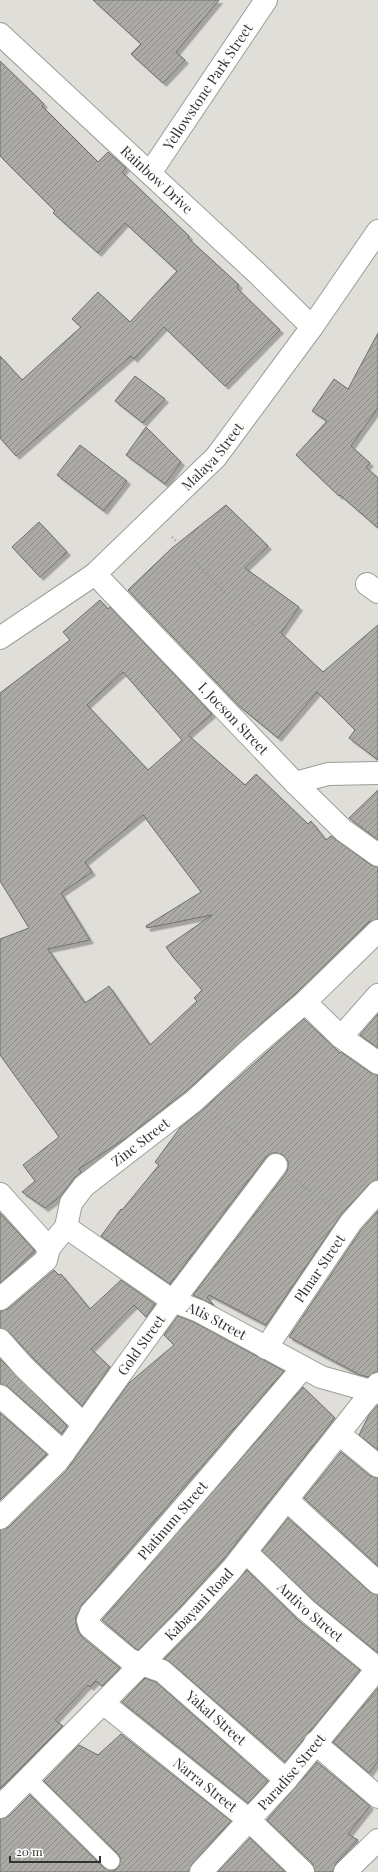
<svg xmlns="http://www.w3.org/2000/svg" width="378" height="1872" viewBox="0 0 378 1872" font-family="'Playfair Display',serif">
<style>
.building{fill:url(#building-hatch);stroke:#6f6e69;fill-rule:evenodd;filter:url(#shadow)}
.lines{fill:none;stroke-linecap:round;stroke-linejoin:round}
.lane-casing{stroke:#9e9d98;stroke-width:19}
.street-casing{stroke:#9e9d98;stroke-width:24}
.secondary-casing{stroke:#9e9d98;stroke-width:24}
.path{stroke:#999895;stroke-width:2.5;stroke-dasharray:1 3;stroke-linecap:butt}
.lane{stroke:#fff;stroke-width:17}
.street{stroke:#fff;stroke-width:22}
.secondary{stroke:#fff;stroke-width:22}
.labels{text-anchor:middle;stroke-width:3;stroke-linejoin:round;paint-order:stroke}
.street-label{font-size:14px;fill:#323230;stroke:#fff}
</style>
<defs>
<pattern id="building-hatch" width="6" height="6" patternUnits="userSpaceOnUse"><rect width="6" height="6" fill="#adaba6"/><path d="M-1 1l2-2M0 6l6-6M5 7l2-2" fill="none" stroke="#8d8c88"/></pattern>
<filter id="shadow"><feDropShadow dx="3.5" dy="3.5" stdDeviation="0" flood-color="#0004"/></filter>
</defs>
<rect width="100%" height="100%" fill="#e0ded9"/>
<path class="building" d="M93,0H219L176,52L185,60L163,83L131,54L141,44Z
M0,61L44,104L42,106L98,162L108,152L126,168L122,172L189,236L188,238L239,285L237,288L280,330L225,386L164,327L134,359L131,356L16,456L0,438V356L22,380L81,327L72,319L98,292L130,322L177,271L125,223L98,253L53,213L55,211L0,156Z
M378,333V408L351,446L370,463L366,467L378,478V528L340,495L339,496L296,455L327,421L312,411L334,379L348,389Z
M135,376L165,399L143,423L115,401Z
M146,427L181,462L165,484L126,455Z
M80,445L127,481L104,511L57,475Z
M226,505L268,546L245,568L299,607L281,633L323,672L378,625V760L349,738L355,730L317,692L278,738L239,706L128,590L172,548Z
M39,522L67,552L40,577L12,547Z
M100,600L108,609L110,607L212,714L188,735L245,785L256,774L308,824L311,821L326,840L331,836L371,865L378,867V919L369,922L296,993L186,1091L126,1138L79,1169L81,1172L74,1178L61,1196L45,1208L22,1192L35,1181L23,1165L59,1137L0,1055V939L29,928L0,881V693L70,640L63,632ZM123,672L182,740L148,770L87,705ZM143,815L201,892L146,926L147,928L212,915L166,947L173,957L202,990L194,998L197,1001L150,1045L109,986L85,1003L48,949L90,940L61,893L92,872L85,862Z
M378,790V840L349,818Z
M378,1014V1048L360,1035Z
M304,1019L340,1053L341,1052L371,1073L378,1075V1180L369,1184L341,1215L266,1325L209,1295L207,1298L214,1305L193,1295L286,1173L288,1167V1161L283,1155L277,1153H272L266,1157L170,1284L101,1236L121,1209L122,1210L159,1165L155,1162L180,1128L202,1110Z
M378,1211V1372L373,1373L368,1377L360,1375L289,1337L361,1230Z
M0,1213L35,1251L0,1283Z
M54,1270L59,1275L61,1274L90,1309L121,1280L155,1304L146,1317L134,1305L91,1349L110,1367L82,1406L33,1358L9,1332L0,1328V1311L8,1309Z
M178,1316L194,1322L284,1371L82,1605L76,1616V1623L78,1631L82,1637L120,1668L102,1686L96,1681L90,1687L88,1685L55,1720L63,1726L0,1789V1530L9,1527L66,1471L129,1383L174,1345L164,1335Z
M0,1359L67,1426L62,1434L8,1387L0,1384Z
M303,1387L335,1418L222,1561L181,1606L138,1650L136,1649L102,1620Z
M378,1405V1450L359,1435L369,1415Z
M0,1413L47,1454L0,1500Z
M341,1452L370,1476L378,1478V1566L304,1498Z
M288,1518L370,1592L378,1595V1653L314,1601L262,1551Z
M247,1570L298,1620L360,1670L285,1762L170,1662L164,1659L199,1623Z
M145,1678L156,1682L268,1781L248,1803L122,1702Z
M378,1688V1761L369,1773L333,1742Z
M121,1734L231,1821L192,1864L189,1872H0V1819L9,1816L30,1795L104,1868L113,1871L118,1868L121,1859L118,1854L44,1781L79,1745L98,1755Z
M317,1762L370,1806L348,1834L358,1840L336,1863L333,1872H315L312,1863L267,1820Z
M250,1838L285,1872H218Z"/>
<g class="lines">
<defs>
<path id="lane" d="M28,1779L111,1861"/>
<g id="street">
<path id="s1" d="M0,34L257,273L312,327"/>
<path id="s2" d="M150,173L266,0"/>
<path id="s3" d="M95,574L295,783L343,830L378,855"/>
<path d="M367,584L378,592"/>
<path d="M295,783L328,774L378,773"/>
<path d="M305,1002L341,1037L378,1063"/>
<path d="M341,1037L378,995"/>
<path d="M0,1194L49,1248"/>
<path id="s4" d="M66,1227L173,1301L199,1311L321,1377L378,1393"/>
<path id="s5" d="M0,1299L46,1260L49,1248L66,1227L71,1203L84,1186L194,1101L247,1052L305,1002L378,931"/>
<path d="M0,1340L24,1367L84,1425"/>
<path id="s6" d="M266,1348L351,1222L378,1192"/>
<path d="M0,1396L64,1453"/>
<path d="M339,1434L378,1466"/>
<path d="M287,1500L378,1583"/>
<path id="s7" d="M0,1518L57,1462L173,1301L276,1165"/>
<path id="s8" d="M246,1552L306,1610L378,1669"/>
<path id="s9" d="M103,1703L249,1820L303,1872"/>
<path d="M315,1743L378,1797"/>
<path id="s10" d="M286,1780L162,1671L130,1660L90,1627L88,1620L91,1613C164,1533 232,1450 303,1368"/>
<path id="s11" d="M0,1807L190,1615L232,1569L378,1384"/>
<path id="s12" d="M201,1872L286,1780L378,1668"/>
<path d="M345,1872L378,1840"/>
</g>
<g id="secondary">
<path id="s13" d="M0,638L95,574L216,457L312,327L378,231"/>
</g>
</defs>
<use href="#lane" class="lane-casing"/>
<use href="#street" class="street-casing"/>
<use href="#secondary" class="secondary-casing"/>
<path class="path" d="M172,537L255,626
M215,1117L255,1149
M297,1181L330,1206"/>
<use href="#lane" class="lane"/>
<use href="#street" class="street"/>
<use href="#secondary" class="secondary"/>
</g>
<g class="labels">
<g class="street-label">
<text dy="5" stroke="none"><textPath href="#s2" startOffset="104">Yellowstone Park Street</textPath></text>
<text dy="5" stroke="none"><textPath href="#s1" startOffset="214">Rainbow Drive</textPath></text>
<text dy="5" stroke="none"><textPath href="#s13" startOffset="281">Malaya Street</textPath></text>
<text dy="5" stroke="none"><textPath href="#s3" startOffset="200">I. Jocson Street</textPath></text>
<text dy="5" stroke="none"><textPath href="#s5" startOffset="217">Zinc Street</textPath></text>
<text dy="5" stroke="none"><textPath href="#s6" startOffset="96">Plmar Street</textPath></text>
<text dy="5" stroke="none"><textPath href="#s4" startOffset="178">Atis Street</textPath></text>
<text dy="5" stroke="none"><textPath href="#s7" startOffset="224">Gold Street</textPath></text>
<text dy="5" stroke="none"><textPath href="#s10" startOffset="389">Platinum Street</textPath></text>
<text dy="5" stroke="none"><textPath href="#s11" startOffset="284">Kabayani Road</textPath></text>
<text dy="5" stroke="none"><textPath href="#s8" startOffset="88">Antivo Street</textPath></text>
<text transform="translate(216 1718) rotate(41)" y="5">Yakal Street</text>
<text dy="5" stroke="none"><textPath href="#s12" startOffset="135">Paradise Street</textPath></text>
<text dy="5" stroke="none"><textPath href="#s9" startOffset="131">Narra Street</textPath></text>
</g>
</g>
<path d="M10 1856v6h90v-6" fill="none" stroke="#323230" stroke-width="2"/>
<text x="16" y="1856" font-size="12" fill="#323230" stroke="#ffffff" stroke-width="3" paint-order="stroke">20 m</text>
</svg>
